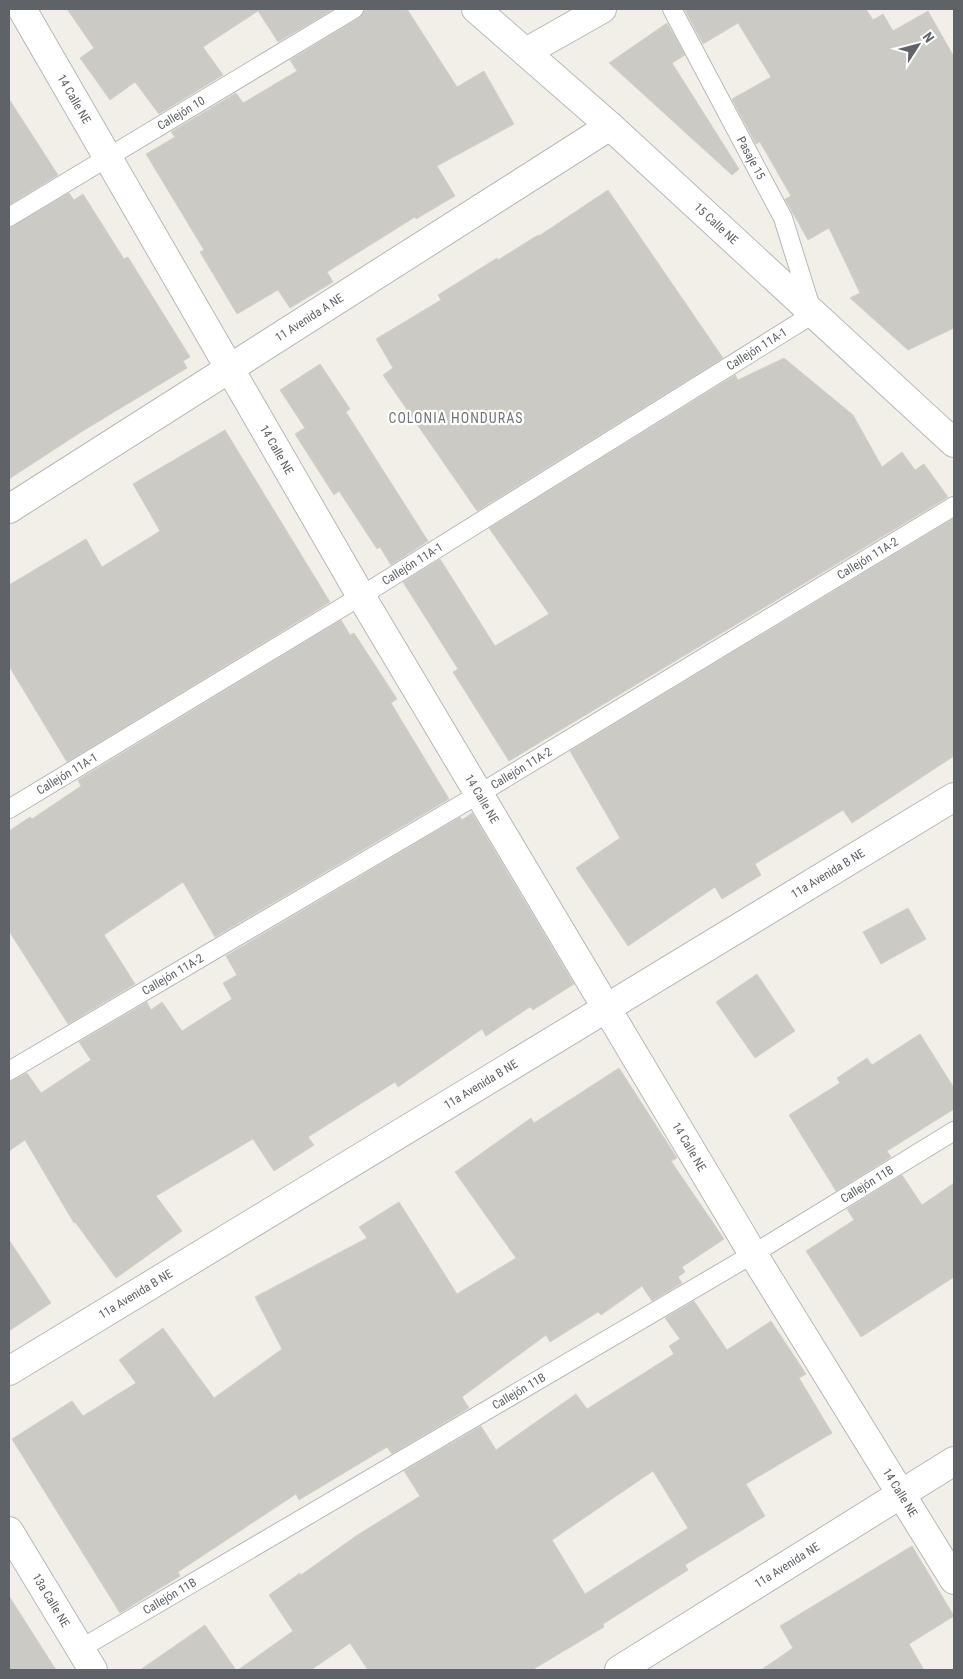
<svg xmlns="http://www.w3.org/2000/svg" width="963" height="1679" viewBox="0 0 963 1679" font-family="'Roboto Condensed',sans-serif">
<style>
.building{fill:#cccac5;stroke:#d6d1c6;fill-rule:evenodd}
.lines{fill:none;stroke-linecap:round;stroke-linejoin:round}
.service-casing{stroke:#b5b8bc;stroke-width:20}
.minor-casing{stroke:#b5b8bc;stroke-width:30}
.service{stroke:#fff;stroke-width:18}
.minor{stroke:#fff;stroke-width:28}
.labels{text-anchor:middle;stroke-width:4.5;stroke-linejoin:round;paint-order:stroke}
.street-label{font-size:12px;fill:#5f6368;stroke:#fff}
.neighbourhood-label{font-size:14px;letter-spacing:1px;fill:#70757a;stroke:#fff}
</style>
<rect width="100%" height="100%" fill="#f1efe8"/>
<path class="building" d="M67,9H334L278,42L258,11L203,47L223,75L159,114L135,82L110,100L80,58L94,48Z
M365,9H407L457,87L484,71L514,124L437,166L455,196L416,219L415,217L327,272L333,282L290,308L278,290L237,314L200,252L204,250L146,154L175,137L171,132L236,93L243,103L297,71L290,60L359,18Z
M687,9H866L873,20L883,14L893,31L928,11L954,57V328L908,350L850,298L860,293L829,228L808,240L785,199L791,196L760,142L756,144L732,99L771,77L738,23L703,44L685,10Z
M667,23L685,55L672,63L739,169L732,175L609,63Z
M9,99L58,175L9,205Z
M608,190L723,358L477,511L383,375L393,368L376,339L441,300L438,295L497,258L498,260L538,235L539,236Z
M69,193L74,200L83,194L124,259L128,257L190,357L183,361L187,368L81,432L9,479V228Z
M784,358L853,415L882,467L902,452L915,470L924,464L948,497L509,761L453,672L458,669L403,582L440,559L495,646L549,614L489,528L735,375L738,380Z
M320,364L350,409L346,412L428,541L391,565L380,547L377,549L339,491L334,495L295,434L305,428L280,390Z
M225,430L330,602L67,762L9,666V585L86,539L102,567L160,531L133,484Z
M954,518V756L852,823L843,810L755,864L761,875L722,899L715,887L628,946L576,868L620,838L570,751Z
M341,620L350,635L354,633L397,699L391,703L449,799L215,937L183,882L104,935L135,984L68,1024L9,931V831L30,817L32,819L81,786L78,780Z
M472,813L574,984L533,1010L530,1007L486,1036L482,1029L398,1087L395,1082L308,1137L314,1145L274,1171L253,1139L156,1196L182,1231L116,1278L75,1222L74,1223L25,1140L9,1151V1082L27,1073L41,1093L91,1060L79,1042L147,1002L151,1010L162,1002L182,1031L232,999L223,983L237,975L226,956L460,817L462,820Z
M908,908L926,939L881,964L863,932Z
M757,974L795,1031L755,1058L716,1002Z
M920,1034L954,1088V1109L887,1151L891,1157L836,1191L789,1115L840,1083L837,1078L867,1058L872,1065Z
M619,1068L677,1158L671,1161L724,1239L682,1267L685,1272L678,1277L682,1283L652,1301L642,1286L601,1315L598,1312L550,1342L546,1335L462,1397L469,1408L392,1454L387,1447L299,1500L296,1494L178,1572L180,1576L120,1613L12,1439L72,1401L83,1416L136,1383L119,1360L163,1328L214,1398L282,1349L255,1297L367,1238L359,1227L399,1202L457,1294L516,1258L455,1172L531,1118L534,1123Z
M902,1175L922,1205L954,1183V1277L861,1337L806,1251L854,1220L847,1209Z
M9,1240L51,1303L9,1331Z
M694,1301L727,1350L771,1321L806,1374L799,1378L832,1433L746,1484L765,1516L685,1565L688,1570L603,1624L604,1627L532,1670H368L350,1643L311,1670H238L293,1631L269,1595L300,1573L301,1575L356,1536L420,1496L404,1471L481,1426L496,1450L576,1394L587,1409L674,1354L669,1346L680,1339L665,1318ZM653,1471L688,1528L585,1594L552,1540Z
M912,1546L954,1616L909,1644L924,1670H761L793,1648L780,1626Z
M9,1596L56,1670H9Z
M205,1625L236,1670H140Z"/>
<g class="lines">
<defs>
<g id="service">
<path id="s1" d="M9,217L354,9"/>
<path id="s2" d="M9,809L361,596L813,314L783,218L672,9"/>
<path id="s3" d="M9,1071L479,794L954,506"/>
<path id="s4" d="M80,1649L753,1254L954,1131"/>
</g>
<g id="minor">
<path id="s5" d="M22,9L361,596L753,1254L954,1580"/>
<path id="s6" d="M476,9L610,126L954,443"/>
<path d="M526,52L602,9"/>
<path id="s7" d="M9,509L610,126"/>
<path id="s8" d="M9,1371L954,797"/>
<path id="s9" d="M9,1531L93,1670"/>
<path id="s10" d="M619,1670L954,1461"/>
</g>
</defs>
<use href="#service" class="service-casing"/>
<use href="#minor" class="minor-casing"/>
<use href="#service" class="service"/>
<use href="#minor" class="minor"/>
</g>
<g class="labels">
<g class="street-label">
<text dy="4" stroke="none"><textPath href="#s5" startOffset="104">14 Calle NE</textPath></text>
<text dy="4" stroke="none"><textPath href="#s1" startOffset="201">Callejón 10</textPath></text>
<text transform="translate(751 158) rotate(62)" y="4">Pasaje 15</text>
<text dy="4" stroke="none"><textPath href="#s6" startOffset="322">15 Calle NE</textPath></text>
<text dy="4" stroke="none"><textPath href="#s7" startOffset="356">11 Avenida A NE</textPath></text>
<text dy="4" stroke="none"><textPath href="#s2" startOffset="878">Callejón 11A-1</textPath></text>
<text dy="4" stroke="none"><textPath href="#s5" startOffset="509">14 Calle NE</textPath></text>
<text dy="4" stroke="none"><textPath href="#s3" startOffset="1000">Callejón 11A-2</textPath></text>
<text dy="4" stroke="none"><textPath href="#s2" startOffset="472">Callejón 11A-1</textPath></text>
<text dy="4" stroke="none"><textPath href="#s3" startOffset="595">Callejón 11A-2</textPath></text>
<text dy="4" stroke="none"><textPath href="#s2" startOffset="68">Callejón 11A-1</textPath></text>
<text dy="4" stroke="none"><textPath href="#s5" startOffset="914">14 Calle NE</textPath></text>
<text dy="4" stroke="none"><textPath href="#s8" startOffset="958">11a Avenida B NE</textPath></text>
<text dy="4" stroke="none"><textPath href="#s3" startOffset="190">Callejón 11A-2</textPath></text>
<text dy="4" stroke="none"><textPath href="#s8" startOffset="552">11a Avenida B NE</textPath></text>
<text dy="4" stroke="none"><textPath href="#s5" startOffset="1319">14 Calle NE</textPath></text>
<text dy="4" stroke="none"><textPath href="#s4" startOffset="914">Callejón 11B</textPath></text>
<text dy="4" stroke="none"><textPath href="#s8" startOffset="148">11a Avenida B NE</textPath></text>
<text dy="4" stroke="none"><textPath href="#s4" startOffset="509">Callejón 11B</textPath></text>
<text dy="4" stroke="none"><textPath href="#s5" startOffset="1724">14 Calle NE</textPath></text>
<text dy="4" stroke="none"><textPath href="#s10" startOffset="198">11a Avenida NE</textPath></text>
<text dy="4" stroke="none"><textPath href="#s4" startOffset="104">Callejón 11B</textPath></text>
<text dy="4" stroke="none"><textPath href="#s9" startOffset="81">13a Calle NE</textPath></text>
</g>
<g class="neighbourhood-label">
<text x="456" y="423">COLONIA HONDURAS</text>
</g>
</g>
<rect width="963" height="1679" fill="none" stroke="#5f6368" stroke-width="20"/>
<g transform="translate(918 45) rotate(54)" stroke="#ffffff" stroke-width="4" paint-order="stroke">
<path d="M0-4L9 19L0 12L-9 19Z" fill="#5f6368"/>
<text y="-8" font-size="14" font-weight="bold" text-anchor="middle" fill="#5f6368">N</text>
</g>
</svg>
